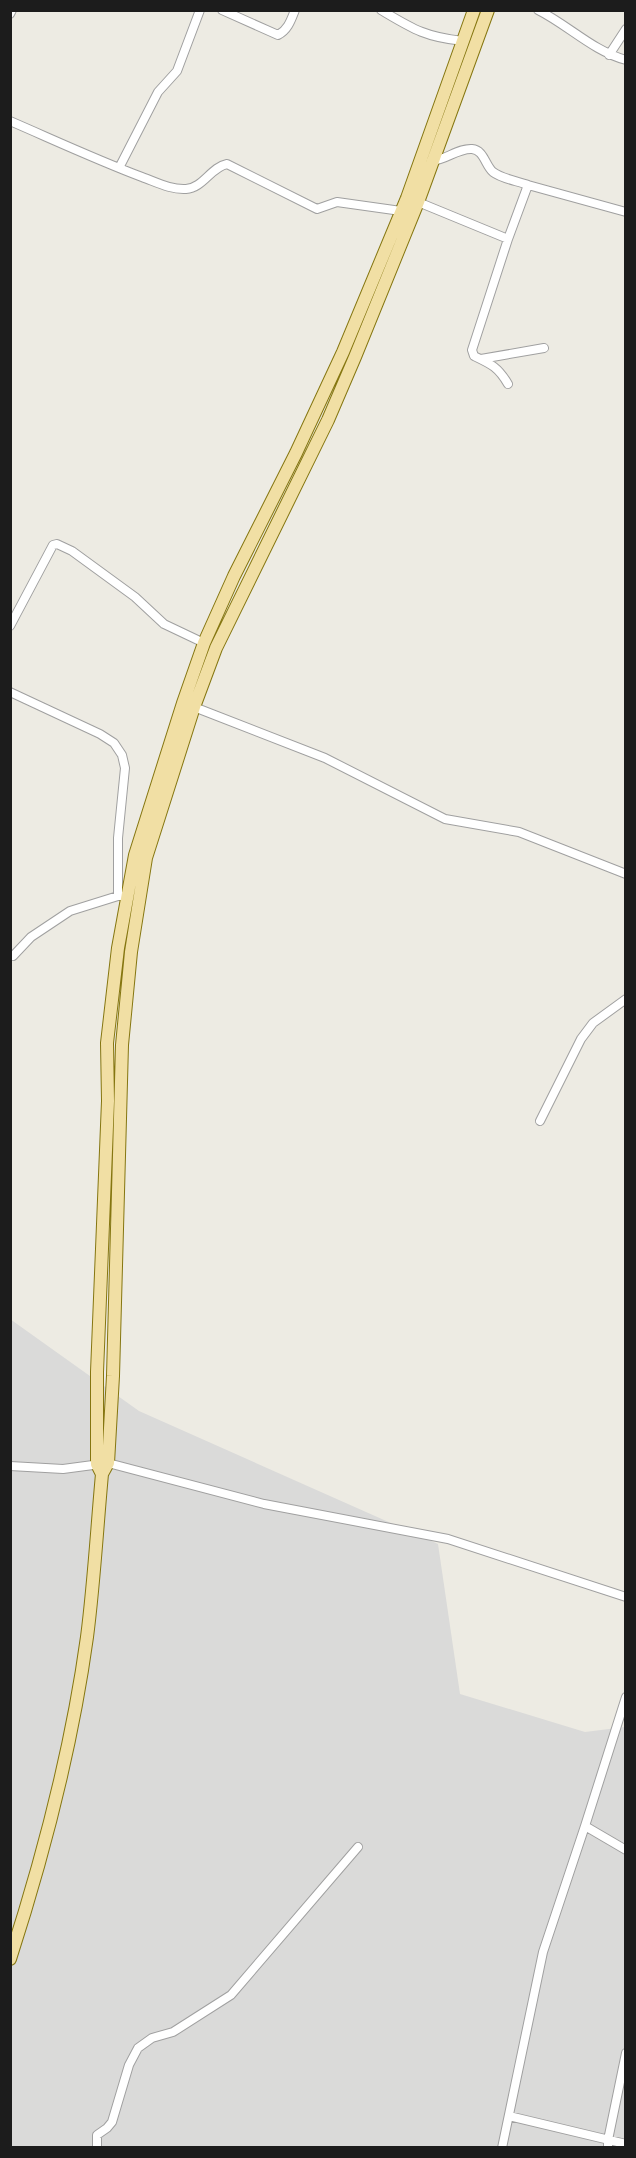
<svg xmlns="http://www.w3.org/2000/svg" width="636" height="2158" viewBox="0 0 636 2158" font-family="'Source Sans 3',sans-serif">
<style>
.residential{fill:#dadad9}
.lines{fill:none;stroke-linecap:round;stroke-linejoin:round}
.street-casing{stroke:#a0a0a0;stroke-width:10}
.primary-casing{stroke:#857610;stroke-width:14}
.street{stroke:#fff;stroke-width:8}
.primary{stroke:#f1dfa4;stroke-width:12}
</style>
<rect width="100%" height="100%" fill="#edebe3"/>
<path class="residential" d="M10,1319L139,1411L438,1544L460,1694L585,1732L625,1727V2147H11Z"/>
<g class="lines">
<defs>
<path id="street" d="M222,10L278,35C288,30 291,20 295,10
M381,10C413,29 425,37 463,41
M538,10C568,25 593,51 626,60
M10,14L12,10
M609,55L626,29
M10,121C54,140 97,160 142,177C156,182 171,190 186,189C203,188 211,167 227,164L317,209L337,202L401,211
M432,161C446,160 458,148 472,149C484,150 485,165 493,172C502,179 518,181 528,185
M119,168L158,92L177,71L200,10
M418,202L508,239
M481,359L544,348
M508,384C498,367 491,364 474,356L472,350L508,239L528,185L626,212
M10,626L53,545L57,544L72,551L135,597L164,624L204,643
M10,692L100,734L114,743L122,755L125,768L118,838V896
M194,707L325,758L445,819L519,832L626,874
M13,956L31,937L70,911L118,896H123
M540,1121L581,1039L593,1023L626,999
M10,1466L63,1469L108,1463L264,1504L448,1539L626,1597
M585,1826L626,1850
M509,2116L626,2144
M97,2148V2135L107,2128L112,2122L129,2065L138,2048L152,2038L173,2032L231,1995L358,1847
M502,2148L543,1952L585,1826L626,1697
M608,2148V2140L626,2053"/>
<path id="primary" d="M102,1474L97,1464V1372L108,1101L107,1043L118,948L135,855L183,703L204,643L234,576L296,453L343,352L407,198L474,10
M10,1959C44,1854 72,1746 87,1637C94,1583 97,1528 102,1474L108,1463L113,1376L122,1045L131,952L146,858L194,707L216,648L328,420L355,357L418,202L488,10"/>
</defs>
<use href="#street" class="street-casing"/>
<use href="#primary" class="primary-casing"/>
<use href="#street" class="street"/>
<use href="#primary" class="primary"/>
</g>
<rect width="636" height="2158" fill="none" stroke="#1c1c1c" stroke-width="24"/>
</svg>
